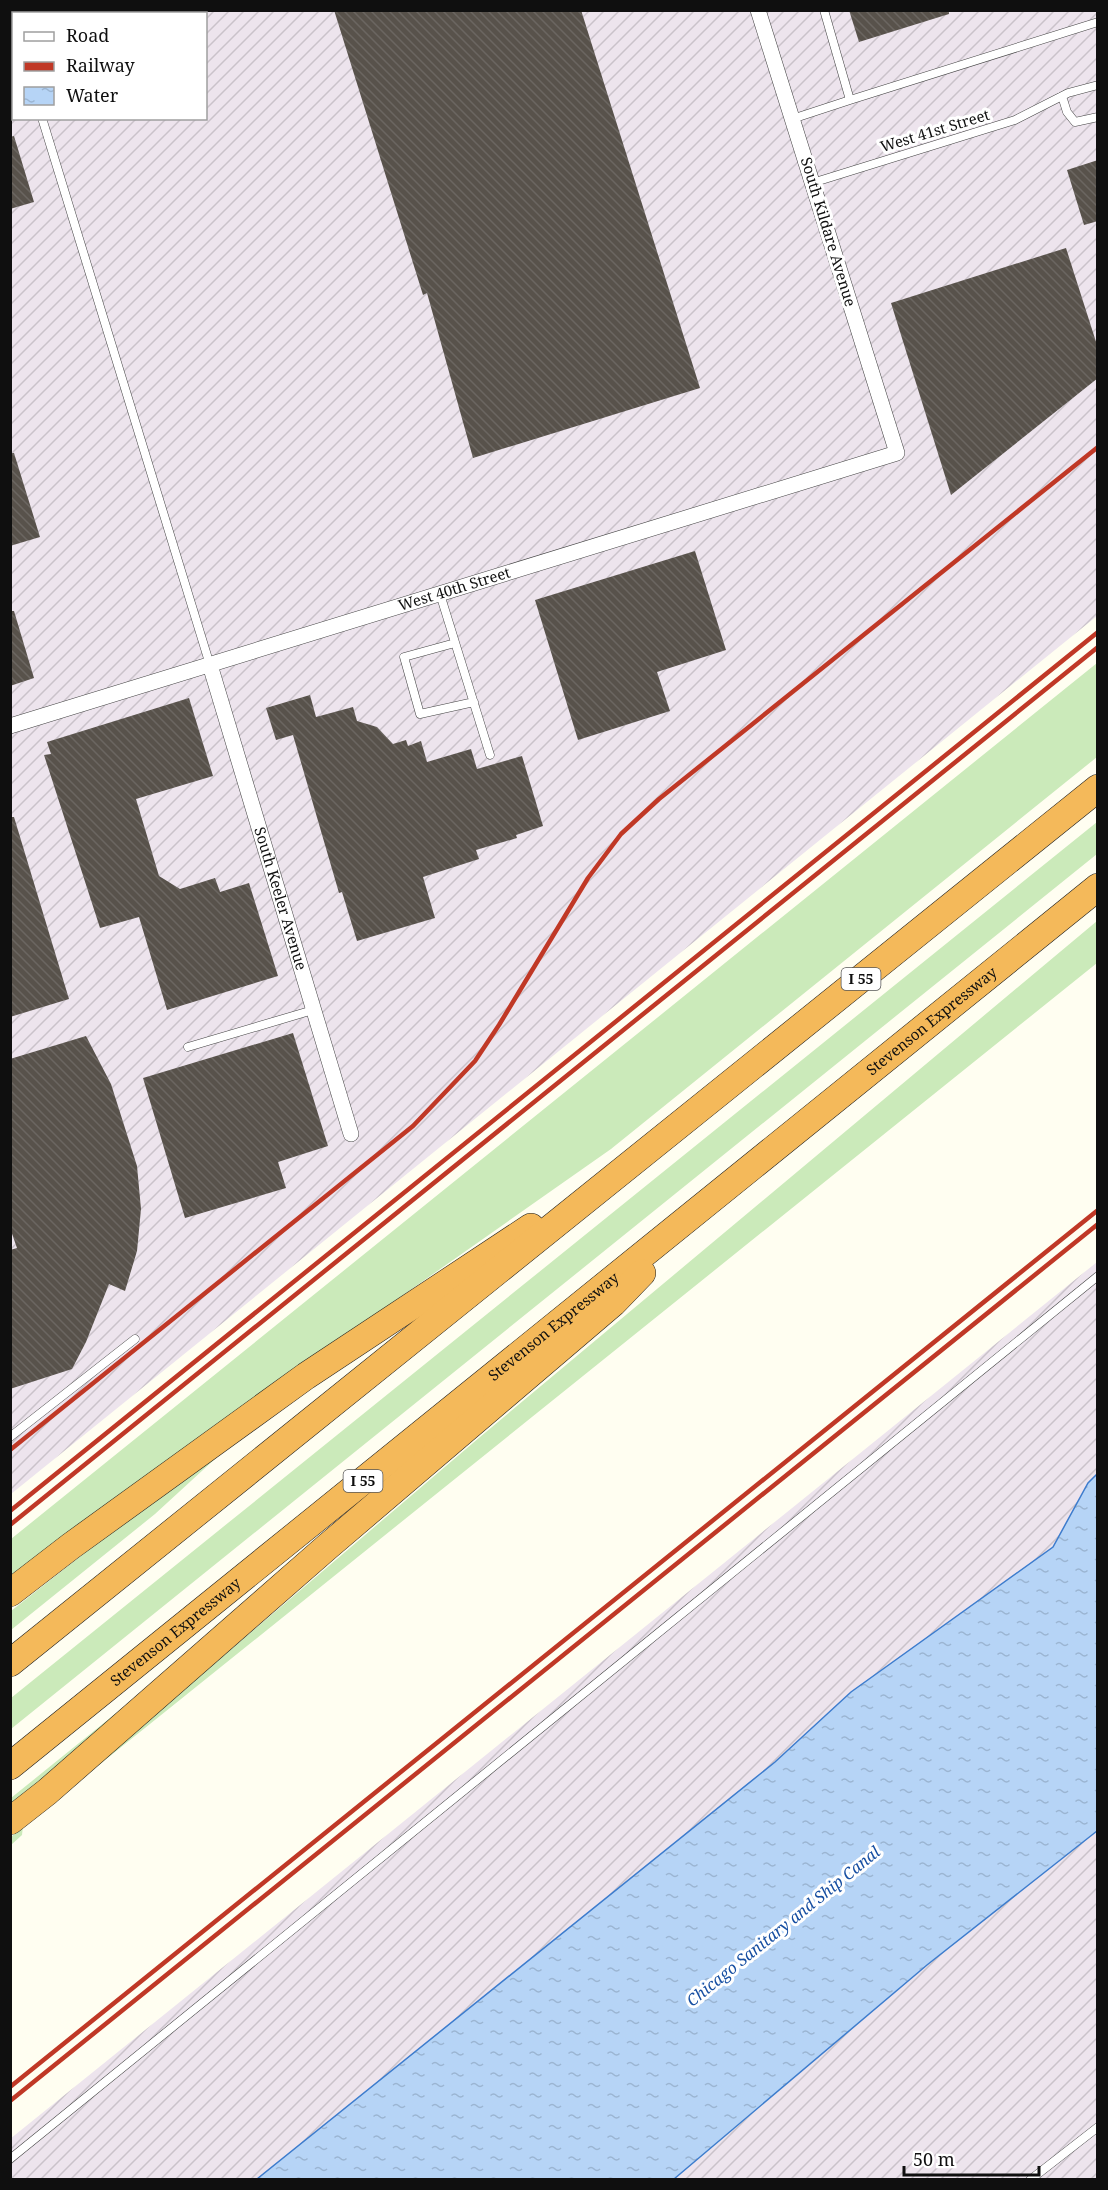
<svg xmlns="http://www.w3.org/2000/svg" width="1108" height="2190" viewBox="0 0 1108 2190" font-family="'Noto Serif',serif">
<style>
.industrial{fill:url(#industrial-furrows);fill-rule:evenodd}
.grass{fill:#cbeaba}
.water{fill:url(#water-ripples);stroke:#3d7ccd;stroke-width:1.5}
.building{fill:url(#building-back-hatch)}
.lines{fill:none;stroke-linecap:round;stroke-linejoin:round}
.service-casing{stroke:#424242;stroke-width:9}
.minor-casing{stroke:#424242;stroke-width:16}
.motorway-casing{stroke:#202020;stroke-width:28}
.service{stroke:#fff;stroke-width:8}
.minor{stroke:#fff;stroke-width:15}
.motorway{stroke:#f4b95a;stroke-width:27}
.rail{stroke:#c03826;stroke-width:4.5}
.labels{text-anchor:middle;stroke-width:6;stroke-linejoin:round;paint-order:stroke}
.shield{fill:#fff;stroke:#575757;stroke-width:1.5}
.shield-label{font-size:14px;font-weight:bold;fill:#0f0f0f}
.street-label{font-size:15px;fill:#0f0f0f;stroke:#fff}
.water-label{font-size:16px;font-style:italic;fill:#174fa2;stroke:#fff}
</style>
<defs>
<pattern id="industrial-furrows" width="10" height="10" patternUnits="userSpaceOnUse" patternTransform="scale(1.5)"><rect width="10" height="10" fill="#ede4ed"/><path d="M-1 1l2-2M0 10L10 0M9 11l2-2" fill="none" stroke="#cac2ca"/></pattern>
<pattern id="water-ripples" width="26" height="14" patternUnits="userSpaceOnUse" patternTransform="scale(1.5)"><rect width="26" height="14" fill="#b6d4f6"/><path d="M2 4q2-2 4 0t4 0M15 11q2-2 4 0t4 0" fill="none" stroke="#9bb5d2"/></pattern>
<pattern id="building-back-hatch" width="6" height="6" patternUnits="userSpaceOnUse" patternTransform="scale(1.5)"><rect width="6" height="6" fill="#58524b"/><path d="M-1 5l2 2M0 0l6 6M5-1l2 2" fill="none" stroke="#6b6661"/></pattern>
</defs>
<rect width="100%" height="100%" fill="#fffef1"/>
<path class="industrial" d="M11,11H1097V616L11,1494ZM14,14H206V118H14Z
M1097,1262V1474L1088,1483L1053,1547L851,1692L775,1762L257,2179H11L10,2139Z
M1097,1831V2179L674,2180L927,1965Z"/>
<path class="grass" d="M1097,663V757L611,1149L221,1423L11,1575V1539Z
M1097,822V854L11,1729V1698Z
M1097,921V963L23,1826L22,1835L11,1845V1837L480,1437Z
M228,1447L155,1514L11,1630V1611L157,1496Z
M131,1701L11,1809V1798Z"/>
<path class="water" d="M1097,1474V1831L927,1965L674,2179H257L775,1762L851,1692L1053,1547L1088,1483Z"/>
<path class="building" d="M334,10H581L700,388L473,458L427,293L423,295Z
M849,10H949V14L859,42Z
M14,136L34,202L10,209V137Z
M1098,160V221L1084,225L1067,170Z
M1066,248L1098,348V378L951,495L891,303Z
M10,453H14L40,537L10,546Z
M695,551L726,650L657,672L670,711L578,740L535,600Z
M10,611H14L34,678L10,686Z
M310,695L316,717L353,707L357,721L377,727L393,744L406,740L408,746L421,741L427,762L471,749L477,769L522,756L543,826L516,835L517,838L476,850L479,859L423,877L435,918L357,941L342,892L339,893L293,735L276,740L266,708Z
M189,698L213,776L136,799L159,876L180,889L215,878L220,892L249,883L278,976L167,1010L139,917L100,928L44,755L51,754L47,742Z
M10,817H14L69,999L10,1017Z
M293,1033L328,1146L278,1162L286,1188L185,1218L143,1078Z
M86,1036L111,1084L137,1166L141,1209L137,1251L125,1291L109,1284L86,1342L72,1369L10,1389V1250L17,1248L10,1228V1059Z"/>
<g class="lines">
<defs>
<path id="service" d="M824,10L850,100L1098,22
M1062,96L1067,112L1075,122L1098,117
M42,118L210,665
M792,119L850,100
M812,183L1015,120L1068,93L1098,85
M440,594L490,755
M455,643L404,657L420,714L474,702
M188,1047L313,1010
M10,1437L135,1339
M10,2159L1098,1276
M1030,2180L1098,2127"/>
<g id="minor">
<path id="s1" d="M210,665L351,1134"/>
<path id="s2" d="M10,726L897,453L758,10"/>
</g>
<g id="motorway">
<path d="M10,1593L71,1546L306,1376L531,1227"/>
<path d="M10,1663L1098,788"/>
<path id="s3" d="M10,1766L1098,887"/>
<path d="M10,1821L47,1792L327,1547L613,1303L642,1273"/>
</g>
</defs>
<use href="#service" class="service-casing"/>
<use href="#minor" class="minor-casing"/>
<use href="#motorway" class="motorway-casing"/>
<use href="#service" class="service"/>
<use href="#minor" class="minor"/>
<use href="#motorway" class="motorway"/>
<path class="rail" d="M10,1450L413,1126L475,1061L499,1025L588,878L621,834L659,799L1098,447
M10,1511L1098,632
M10,1525L1098,647
M10,2087L1098,1210
M10,2101L1098,1224"/>
</g>
<g class="labels">
<g class="shield">
<rect x="841.5" y="968" width="39" height="22" rx="4.5"/>
<rect x="343.5" y="1470" width="39" height="22" rx="4.5"/>
</g>
<g class="shield-label">
<text x="861" y="984">I 55</text>
<text x="363" y="1486">I 55</text>
</g>
<g class="street-label">
<text transform="translate(935 131) rotate(-17)" y="5">West 41st Street</text>
<text transform="translate(828 232) rotate(73)" y="5">South Kildare Avenue</text>
<text dy="5" stroke="none"><textPath href="#s2" startOffset="465">West 40th Street</textPath></text>
<text dy="5" stroke="none"><textPath href="#s1" startOffset="244">South Keeler Avenue</textPath></text>
<text dy="5" stroke="none"><textPath href="#s3" startOffset="1185">Stevenson Expressway</textPath></text>
<text dy="5" stroke="none"><textPath href="#s3" startOffset="699">Stevenson Expressway</textPath></text>
<text dy="5" stroke="none"><textPath href="#s3" startOffset="213">Stevenson Expressway</textPath></text>
</g>
<g class="water-label">
<text transform="translate(783 1926) rotate(-39)" y="6">Chicago Sanitary and Ship Canal</text>
</g>
</g>
<rect width="1108" height="2190" fill="none" stroke="#0f0f0f" stroke-width="24"/>
<rect x="12" y="12" width="195" height="108" fill="#ffffff" stroke="#9f9f9f" stroke-width="1.5"/>
<rect x="24" y="32" width="30" height="9" fill="#ffffff" stroke="#9f9f9f" stroke-width="1.5"/>
<text x="66" y="42" font-size="18" fill="#0f0f0f">Road</text>
<rect x="24" y="62" width="30" height="9" fill="#c03826" stroke="#9f9f9f" stroke-width="1.5"/>
<text x="66" y="72" font-size="18" fill="#0f0f0f">Railway</text>
<rect x="24" y="87" width="30" height="18" fill="url(#water-ripples)" stroke="#9f9f9f" stroke-width="1.5"/>
<text x="66" y="102" font-size="18" fill="#0f0f0f">Water</text>
<path d="M904 2166v9h135v-9" fill="none" stroke="#0f0f0f" stroke-width="3"/>
<text x="913" y="2166" font-size="18" fill="#0f0f0f" stroke="#ffffff" stroke-width="4.5" paint-order="stroke">50 m</text>
</svg>
